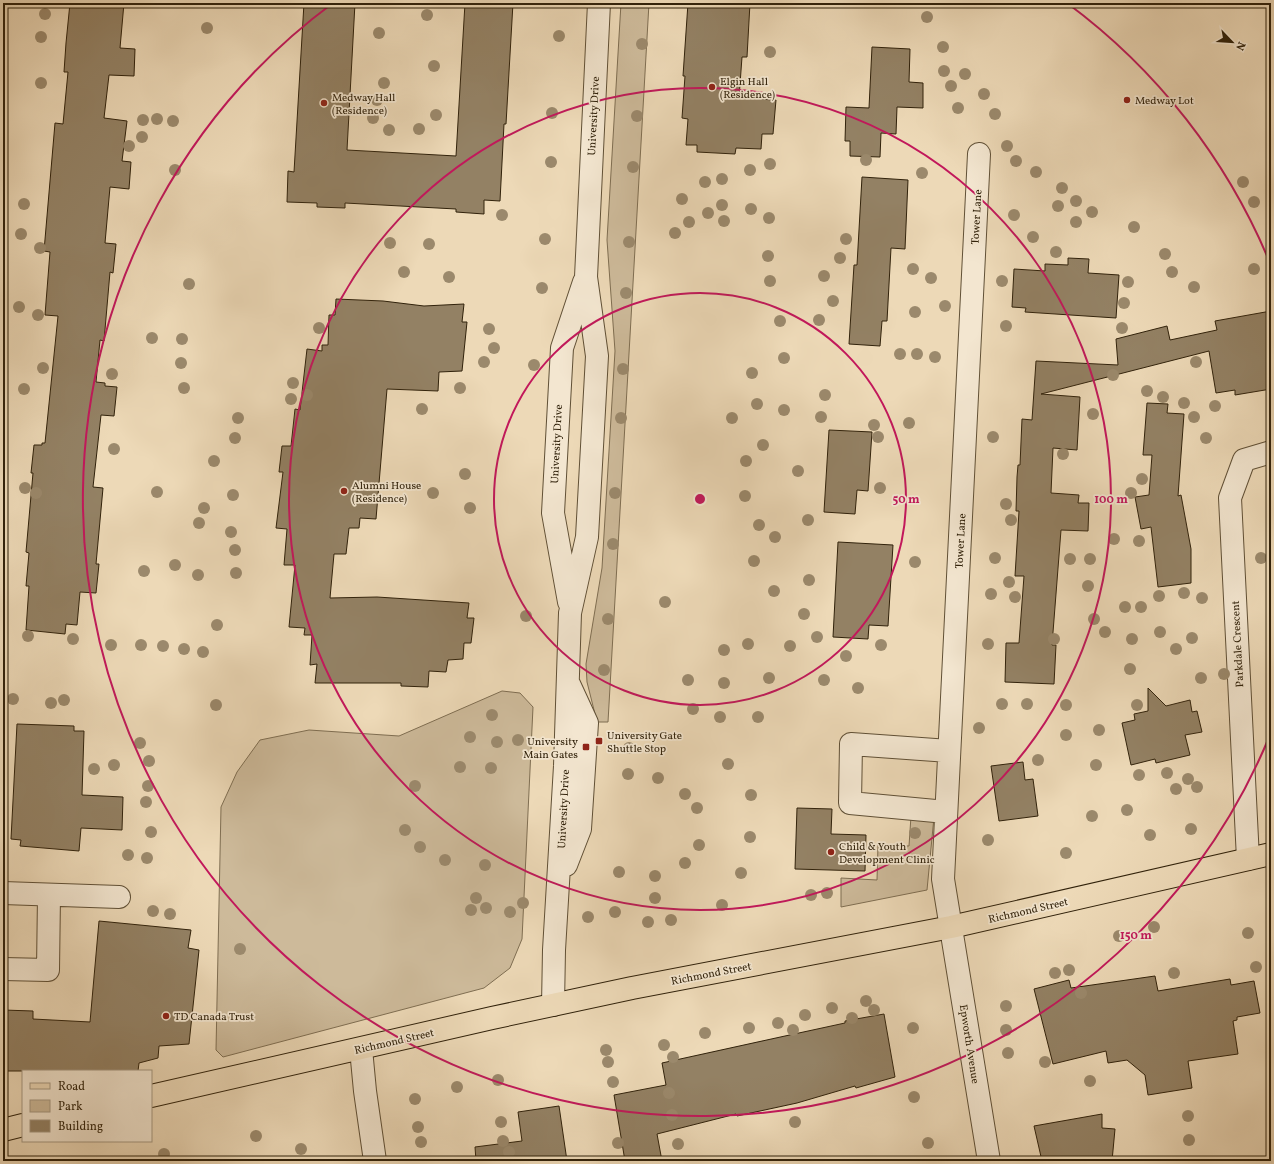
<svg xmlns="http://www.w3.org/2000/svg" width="1274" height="1164" viewBox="0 0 1274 1164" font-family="Vollkorn,serif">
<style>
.green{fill:#cdba9a;stroke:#7f6e52}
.building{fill:#938164;stroke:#31220b}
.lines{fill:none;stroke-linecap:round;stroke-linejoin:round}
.minor-casing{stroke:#605036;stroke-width:24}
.major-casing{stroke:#31220b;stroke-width:24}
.minor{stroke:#f3e6d0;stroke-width:22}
.major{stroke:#edd9b7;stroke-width:22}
.tree{fill:#9b896c}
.ring{fill:none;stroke:#c2185b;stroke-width:2}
.poi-dot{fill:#8f2418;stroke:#f3e6d0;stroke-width:1.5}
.labels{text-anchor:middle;stroke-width:3.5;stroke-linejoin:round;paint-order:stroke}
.poi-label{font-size:11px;fill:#31220b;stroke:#f3e6d0;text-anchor:start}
.street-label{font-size:11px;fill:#31220b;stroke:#f3e6d0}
.centre{fill:#c2185b;stroke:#f3e6d0;stroke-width:2}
.ring-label{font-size:12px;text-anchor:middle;font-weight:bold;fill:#c2185b;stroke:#f3e6d0;stroke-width:3.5;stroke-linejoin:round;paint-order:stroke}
</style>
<rect width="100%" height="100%" fill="#edd9b7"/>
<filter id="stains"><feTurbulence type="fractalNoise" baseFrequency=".005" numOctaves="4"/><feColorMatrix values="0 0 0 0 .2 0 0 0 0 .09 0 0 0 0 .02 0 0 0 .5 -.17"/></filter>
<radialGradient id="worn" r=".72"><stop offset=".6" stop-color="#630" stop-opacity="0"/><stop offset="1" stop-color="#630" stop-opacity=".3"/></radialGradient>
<path class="green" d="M621,3H649L608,722H597L587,682L586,664L602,568L615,351L607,240Z
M502,691L520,693L533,707L522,939L510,968L484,988L223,1057L216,1050L221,807L237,772L260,740L309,730L399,736Z
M911,816L934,817L927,890L841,907V878L877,880L878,845L909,846Z"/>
<path class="building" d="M70,3H124L120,48L135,49L134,76L109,75L104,118L127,121L122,161L131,162L129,189L110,187L105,243L116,244L113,273L110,272L104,341L100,340L96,382L105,383V386L117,387L114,416L101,415L93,487L103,488L96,564H99L96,593L80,592L77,625L66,624L65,634L26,630L29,586H26L29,553L26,552L33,473H31L34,445H42V443H45L58,316L45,315L50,252L44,251L55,123L63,124L68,72H64L66,43Z
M304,3H355L347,150L456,156L465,3H513L506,124H504L500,201L484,200V214L456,212V209L345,203V208L317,207V203L287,202L288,171L294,172Z
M688,3H750L747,57H742L739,98L776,100L773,134H762L761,149L736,148L735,154L697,152V145H686L688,119L682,118L685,76H683Z
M872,47L910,49L909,82L923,83V108L897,107L896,134L881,133L880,157L850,156V141H845L846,107L869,108Z
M862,177L908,180L905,249L891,248L887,321H882L880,346L849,344L854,265H857Z
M1068,258L1089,259L1088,273L1119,275L1116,318L1025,312L1026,308L1012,307L1014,269L1045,271V264L1068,265Z
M336,299L383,301L424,306L464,304L462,322H467L462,371L439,372L438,391L387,389L376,519L360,518L359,528H349L346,554H334L330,598L377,597L469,603L467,618H474L471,643H464L463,659L448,660L446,672L429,671L428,687L401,686V683H315L317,664L310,665L312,635H304L305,628L289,627L295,565H284L287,529L276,528L283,472H279L282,446H291L295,409L300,410L307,349L322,351V345H328L329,315H335Z
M1271,311V389L1235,395V390L1216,393L1209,351L1041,394L1080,397L1077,450L1053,448L1051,493L1079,495L1078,503H1089L1088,531L1061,530L1052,645H1056L1054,684L1005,682L1006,643H1019L1024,576H1015L1019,511H1016L1017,477L1018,465H1020L1022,419L1032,420L1036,361L1118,365L1116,339L1167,326L1170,340L1217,330L1215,321Z
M1147,403L1168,404L1167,413L1184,414L1178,496L1181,495L1191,549V583L1158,587L1151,527L1141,529L1135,497L1149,495L1152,455H1143Z
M829,430L872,432L868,491L857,490L855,514L824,512Z
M838,542L893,545L888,626L869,625L868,639L833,637Z
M1148,688L1166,706L1190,700L1192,712L1197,711L1202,732L1185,735L1190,755L1156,763L1155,759L1131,765L1122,723L1135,720L1134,714L1148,711Z
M17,724L74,726V731H84L82,795L123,797L122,830L81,828L79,851L20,846L21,840L11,839Z
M1023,762L1025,780L1033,779L1038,816L999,821L991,766Z
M797,808L832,809L831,834L866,835L865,871L795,869Z
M99,921L191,930L188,948L199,950L189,1044L159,1046L158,1058L139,1063L138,1071H3V1010L33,1011V1019L90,1022Z
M1155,976L1158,991L1230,979L1231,985L1254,981L1260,1013L1237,1017V1020L1233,1021L1238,1054L1188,1061L1192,1088L1148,1095L1145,1075L1127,1060L1108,1063L1106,1051L1053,1064L1034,989L1069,980L1071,988Z
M884,1014L895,1077L856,1088L855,1086L797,1103L737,1116L736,1114L657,1134L662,1161H625L614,1095L666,1085L662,1063L785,1036L845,1023V1021Z
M559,1106L567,1161H476L475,1147L522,1141L518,1112Z
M1102,1114V1128L1115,1129L1112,1161H1042L1034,1126Z"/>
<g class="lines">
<defs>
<path id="minor" d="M979,154L943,879L989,1161
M569,602L553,513L562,348L584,282
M946,812L850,803L851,744L949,751
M1248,859L1230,498L1244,460L1271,452
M566,865L580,829L587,723L569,684
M3,893L119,897
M3,969L48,970L49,895
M553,1005L554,950L565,766L570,613L587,537L597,356L586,277L599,3
M361,1049L365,1091L375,1161"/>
<path id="major" d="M151,1096L492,1018L632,988L951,927L1271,854
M3,1130L23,1125"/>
</defs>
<use href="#minor" class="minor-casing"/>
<use href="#major" class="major-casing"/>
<use href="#minor" class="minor"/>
<use href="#major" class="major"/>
</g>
<g class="tree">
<circle cx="45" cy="14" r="6"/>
<circle cx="427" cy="15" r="6"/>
<circle cx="927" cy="17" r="6"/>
<circle cx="207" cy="28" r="6"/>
<circle cx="379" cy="33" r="6"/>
<circle cx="559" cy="36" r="6"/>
<circle cx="41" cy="37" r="6"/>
<circle cx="642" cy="44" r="6"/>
<circle cx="943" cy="47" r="6"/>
<circle cx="770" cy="52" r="6"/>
<circle cx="434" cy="66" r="6"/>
<circle cx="944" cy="71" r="6"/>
<circle cx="965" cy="74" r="6"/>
<circle cx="41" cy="83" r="6"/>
<circle cx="384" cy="83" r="6"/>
<circle cx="951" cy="86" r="6"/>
<circle cx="984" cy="94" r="6"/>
<circle cx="377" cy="100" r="6"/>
<circle cx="958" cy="108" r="6"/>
<circle cx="552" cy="113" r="6"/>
<circle cx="995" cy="114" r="6"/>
<circle cx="436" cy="115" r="6"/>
<circle cx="637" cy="116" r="6"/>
<circle cx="373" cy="118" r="6"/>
<circle cx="157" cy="119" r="6"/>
<circle cx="143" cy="120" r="6"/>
<circle cx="173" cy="121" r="6"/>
<circle cx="419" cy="129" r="6"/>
<circle cx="389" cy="130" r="6"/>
<circle cx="142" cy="137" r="6"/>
<circle cx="129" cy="146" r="6"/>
<circle cx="1007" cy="146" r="6"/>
<circle cx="866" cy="160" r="6"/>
<circle cx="1016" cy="161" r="6"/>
<circle cx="551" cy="162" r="6"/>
<circle cx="770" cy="164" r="6"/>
<circle cx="633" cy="167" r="6"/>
<circle cx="175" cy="170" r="6"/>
<circle cx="750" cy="170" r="6"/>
<circle cx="1036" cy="172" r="6"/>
<circle cx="922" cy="173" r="6"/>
<circle cx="722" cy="179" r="6"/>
<circle cx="705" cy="182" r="6"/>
<circle cx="1243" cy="182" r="6"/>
<circle cx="1062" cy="188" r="6"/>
<circle cx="682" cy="199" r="6"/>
<circle cx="1076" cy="201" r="6"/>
<circle cx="1254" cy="202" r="6"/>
<circle cx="24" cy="204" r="6"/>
<circle cx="722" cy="205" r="6"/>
<circle cx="1058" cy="206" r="6"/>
<circle cx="751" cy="209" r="6"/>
<circle cx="1092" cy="212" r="6"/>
<circle cx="708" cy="213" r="6"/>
<circle cx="502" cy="215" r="6"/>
<circle cx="1014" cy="215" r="6"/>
<circle cx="769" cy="218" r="6"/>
<circle cx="724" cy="221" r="6"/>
<circle cx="689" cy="222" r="6"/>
<circle cx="1076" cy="222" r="6"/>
<circle cx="1134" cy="227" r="6"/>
<circle cx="675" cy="233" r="6"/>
<circle cx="21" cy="234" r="6"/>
<circle cx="1033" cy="237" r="6"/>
<circle cx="545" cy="239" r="6"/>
<circle cx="846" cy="239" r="6"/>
<circle cx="629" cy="242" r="6"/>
<circle cx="390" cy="243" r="6"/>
<circle cx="429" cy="244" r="6"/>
<circle cx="40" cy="248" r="6"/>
<circle cx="1056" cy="252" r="6"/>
<circle cx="1165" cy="254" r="6"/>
<circle cx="768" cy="256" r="6"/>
<circle cx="840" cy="258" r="6"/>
<circle cx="913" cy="269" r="6"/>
<circle cx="1254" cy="269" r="6"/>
<circle cx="404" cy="272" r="6"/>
<circle cx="1172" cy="272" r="6"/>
<circle cx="824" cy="276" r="6"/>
<circle cx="449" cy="277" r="6"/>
<circle cx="931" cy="278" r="6"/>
<circle cx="770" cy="281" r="6"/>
<circle cx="1002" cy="281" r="6"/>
<circle cx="1128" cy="282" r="6"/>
<circle cx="189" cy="284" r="6"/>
<circle cx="1194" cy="287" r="6"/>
<circle cx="542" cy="288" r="6"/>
<circle cx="626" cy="293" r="6"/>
<circle cx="833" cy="301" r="6"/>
<circle cx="1124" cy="303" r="6"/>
<circle cx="945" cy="306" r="6"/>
<circle cx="19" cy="307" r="6"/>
<circle cx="915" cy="312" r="6"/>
<circle cx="38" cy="315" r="6"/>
<circle cx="819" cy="320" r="6"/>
<circle cx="780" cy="321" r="6"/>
<circle cx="1006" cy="326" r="6"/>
<circle cx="319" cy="328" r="6"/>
<circle cx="1122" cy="328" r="6"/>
<circle cx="489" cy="329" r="6"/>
<circle cx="152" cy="338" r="6"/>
<circle cx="182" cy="339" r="6"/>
<circle cx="494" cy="348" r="6"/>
<circle cx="900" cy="354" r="6"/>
<circle cx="917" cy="354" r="6"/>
<circle cx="935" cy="357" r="6"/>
<circle cx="784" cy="358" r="6"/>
<circle cx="484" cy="362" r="6"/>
<circle cx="1196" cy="362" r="6"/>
<circle cx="181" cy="363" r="6"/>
<circle cx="534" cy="365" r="6"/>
<circle cx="43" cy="368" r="6"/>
<circle cx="623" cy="369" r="6"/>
<circle cx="752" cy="373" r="6"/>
<circle cx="112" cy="374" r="6"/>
<circle cx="1113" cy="375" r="6"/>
<circle cx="293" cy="383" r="6"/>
<circle cx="184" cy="388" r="6"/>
<circle cx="460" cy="388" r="6"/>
<circle cx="24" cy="389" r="6"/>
<circle cx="1147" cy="391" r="6"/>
<circle cx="307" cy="395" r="6"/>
<circle cx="825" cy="395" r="6"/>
<circle cx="1163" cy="397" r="6"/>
<circle cx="291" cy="399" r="6"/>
<circle cx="1184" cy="403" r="6"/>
<circle cx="757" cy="404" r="6"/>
<circle cx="1215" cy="406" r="6"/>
<circle cx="422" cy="409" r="6"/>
<circle cx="784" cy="410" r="6"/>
<circle cx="1093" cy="414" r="6"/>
<circle cx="821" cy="417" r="6"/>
<circle cx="1194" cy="417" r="6"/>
<circle cx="238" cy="418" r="6"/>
<circle cx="621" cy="418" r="6"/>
<circle cx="732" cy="418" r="6"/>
<circle cx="909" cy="423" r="6"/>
<circle cx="874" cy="425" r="6"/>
<circle cx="878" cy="437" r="6"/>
<circle cx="993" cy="437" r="6"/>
<circle cx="235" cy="438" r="6"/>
<circle cx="1206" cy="438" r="6"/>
<circle cx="763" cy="445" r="6"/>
<circle cx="114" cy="449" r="6"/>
<circle cx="1063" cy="454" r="6"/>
<circle cx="214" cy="461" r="6"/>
<circle cx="746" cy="461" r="6"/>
<circle cx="798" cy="471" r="6"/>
<circle cx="465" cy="474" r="6"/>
<circle cx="1142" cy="479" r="6"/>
<circle cx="25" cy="488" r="6"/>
<circle cx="880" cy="488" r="6"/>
<circle cx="157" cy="492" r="6"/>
<circle cx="36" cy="493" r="6"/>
<circle cx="433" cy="493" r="6"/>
<circle cx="615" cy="493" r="6"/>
<circle cx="1131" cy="493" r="6"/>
<circle cx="233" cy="495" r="6"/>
<circle cx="745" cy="496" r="6"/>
<circle cx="1006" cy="504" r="6"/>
<circle cx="204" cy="508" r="6"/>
<circle cx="470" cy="508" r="6"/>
<circle cx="808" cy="520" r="6"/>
<circle cx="1011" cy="520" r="6"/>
<circle cx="199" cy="523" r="6"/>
<circle cx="759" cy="525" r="6"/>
<circle cx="231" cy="532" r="6"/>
<circle cx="775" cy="537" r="6"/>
<circle cx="1114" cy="539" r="6"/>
<circle cx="1139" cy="541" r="6"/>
<circle cx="613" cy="544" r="6"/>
<circle cx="235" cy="550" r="6"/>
<circle cx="995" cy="558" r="6"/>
<circle cx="1261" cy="558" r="6"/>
<circle cx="1070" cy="559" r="6"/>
<circle cx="1090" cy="559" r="6"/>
<circle cx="754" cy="561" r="6"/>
<circle cx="915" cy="562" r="6"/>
<circle cx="175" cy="565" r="6"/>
<circle cx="144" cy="571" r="6"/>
<circle cx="236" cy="573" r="6"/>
<circle cx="198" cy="575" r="6"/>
<circle cx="809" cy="580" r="6"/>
<circle cx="1009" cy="582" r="6"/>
<circle cx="1088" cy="586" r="6"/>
<circle cx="774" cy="591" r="6"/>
<circle cx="1184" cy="593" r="6"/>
<circle cx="991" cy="594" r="6"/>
<circle cx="1159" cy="596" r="6"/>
<circle cx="1015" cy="597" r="6"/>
<circle cx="1202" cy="598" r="6"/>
<circle cx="665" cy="602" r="6"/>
<circle cx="1125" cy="607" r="6"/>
<circle cx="1141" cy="607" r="6"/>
<circle cx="804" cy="614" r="6"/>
<circle cx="526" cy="616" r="6"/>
<circle cx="608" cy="619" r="6"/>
<circle cx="1094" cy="619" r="6"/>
<circle cx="217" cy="625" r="6"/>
<circle cx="1105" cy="632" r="6"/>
<circle cx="1160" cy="632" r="6"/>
<circle cx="28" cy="636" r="6"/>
<circle cx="817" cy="637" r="6"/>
<circle cx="1192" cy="638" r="6"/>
<circle cx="73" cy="639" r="6"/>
<circle cx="1054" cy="639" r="6"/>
<circle cx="1132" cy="639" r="6"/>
<circle cx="748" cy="644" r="6"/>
<circle cx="988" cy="644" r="6"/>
<circle cx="111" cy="645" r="6"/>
<circle cx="141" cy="645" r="6"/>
<circle cx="881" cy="645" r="6"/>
<circle cx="163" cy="646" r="6"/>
<circle cx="790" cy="646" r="6"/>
<circle cx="184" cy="649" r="6"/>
<circle cx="1176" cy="649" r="6"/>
<circle cx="724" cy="650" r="6"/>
<circle cx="203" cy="652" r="6"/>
<circle cx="846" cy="656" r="6"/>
<circle cx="1130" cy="669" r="6"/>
<circle cx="604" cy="670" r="6"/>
<circle cx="1224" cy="674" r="6"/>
<circle cx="769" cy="678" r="6"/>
<circle cx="1201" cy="678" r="6"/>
<circle cx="688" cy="680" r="6"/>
<circle cx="824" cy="680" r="6"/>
<circle cx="724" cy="683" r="6"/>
<circle cx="858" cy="688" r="6"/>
<circle cx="13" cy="699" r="6"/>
<circle cx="64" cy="700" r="6"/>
<circle cx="51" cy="703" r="6"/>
<circle cx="1002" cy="704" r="6"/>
<circle cx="1027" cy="704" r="6"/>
<circle cx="216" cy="705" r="6"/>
<circle cx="1066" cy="705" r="6"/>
<circle cx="1137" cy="705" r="6"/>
<circle cx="693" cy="709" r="6"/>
<circle cx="492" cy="715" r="6"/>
<circle cx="720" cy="717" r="6"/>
<circle cx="758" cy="717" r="6"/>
<circle cx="979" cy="728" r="6"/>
<circle cx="1099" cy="730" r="6"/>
<circle cx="1066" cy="735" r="6"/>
<circle cx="470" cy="737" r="6"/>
<circle cx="518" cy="740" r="6"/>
<circle cx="497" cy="742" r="6"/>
<circle cx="140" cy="743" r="6"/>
<circle cx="629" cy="748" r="6"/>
<circle cx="1038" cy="760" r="6"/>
<circle cx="149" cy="761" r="6"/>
<circle cx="728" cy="764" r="6"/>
<circle cx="114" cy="765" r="6"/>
<circle cx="1096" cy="765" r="6"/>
<circle cx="460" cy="767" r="6"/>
<circle cx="491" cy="768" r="6"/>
<circle cx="94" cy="769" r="6"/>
<circle cx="1167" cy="773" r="6"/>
<circle cx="628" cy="774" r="6"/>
<circle cx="1139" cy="775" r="6"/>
<circle cx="658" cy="778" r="6"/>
<circle cx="1188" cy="779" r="6"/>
<circle cx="148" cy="786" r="6"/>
<circle cx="415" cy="786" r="6"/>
<circle cx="1197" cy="787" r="6"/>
<circle cx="1176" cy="789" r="6"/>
<circle cx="685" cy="794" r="6"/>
<circle cx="751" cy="795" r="6"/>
<circle cx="146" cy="802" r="6"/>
<circle cx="697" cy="808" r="6"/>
<circle cx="1127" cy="810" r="6"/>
<circle cx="1092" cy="816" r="6"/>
<circle cx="1191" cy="829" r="6"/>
<circle cx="405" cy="830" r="6"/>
<circle cx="151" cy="832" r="6"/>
<circle cx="915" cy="833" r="6"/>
<circle cx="1150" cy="835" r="6"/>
<circle cx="750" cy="837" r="6"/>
<circle cx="988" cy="840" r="6"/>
<circle cx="699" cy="845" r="6"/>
<circle cx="420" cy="847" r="6"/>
<circle cx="1066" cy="853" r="6"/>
<circle cx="128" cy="855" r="6"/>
<circle cx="147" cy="858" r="6"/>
<circle cx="445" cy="860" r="6"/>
<circle cx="685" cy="863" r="6"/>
<circle cx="485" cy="865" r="6"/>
<circle cx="619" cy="872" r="6"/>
<circle cx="741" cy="873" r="6"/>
<circle cx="655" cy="876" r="6"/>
<circle cx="827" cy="893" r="6"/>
<circle cx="811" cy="895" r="6"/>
<circle cx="476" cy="898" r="6"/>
<circle cx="655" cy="898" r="6"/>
<circle cx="523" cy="903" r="6"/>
<circle cx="722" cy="905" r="6"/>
<circle cx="486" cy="908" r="6"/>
<circle cx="471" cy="910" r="6"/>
<circle cx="153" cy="911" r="6"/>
<circle cx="510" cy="912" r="6"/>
<circle cx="615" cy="912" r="6"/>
<circle cx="170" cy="914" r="6"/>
<circle cx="588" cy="917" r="6"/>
<circle cx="671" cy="920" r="6"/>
<circle cx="648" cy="922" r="6"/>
<circle cx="1154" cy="927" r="6"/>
<circle cx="1248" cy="933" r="6"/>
<circle cx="1119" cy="936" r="6"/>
<circle cx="240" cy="949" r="6"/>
<circle cx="1256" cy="967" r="6"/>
<circle cx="1069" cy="970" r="6"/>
<circle cx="1055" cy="973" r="6"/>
<circle cx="1174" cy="973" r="6"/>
<circle cx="1081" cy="993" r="6"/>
<circle cx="866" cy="1001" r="6"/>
<circle cx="1006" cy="1006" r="6"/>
<circle cx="832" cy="1008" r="6"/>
<circle cx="874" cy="1010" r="6"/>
<circle cx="805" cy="1015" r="6"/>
<circle cx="852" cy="1018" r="6"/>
<circle cx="778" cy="1023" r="6"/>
<circle cx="749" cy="1028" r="6"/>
<circle cx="913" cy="1028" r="6"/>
<circle cx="793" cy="1030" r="6"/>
<circle cx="1006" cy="1030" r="6"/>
<circle cx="705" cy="1033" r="6"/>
<circle cx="664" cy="1045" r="6"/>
<circle cx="606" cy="1050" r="6"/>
<circle cx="1008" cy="1053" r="6"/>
<circle cx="673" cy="1057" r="6"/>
<circle cx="608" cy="1062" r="6"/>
<circle cx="1045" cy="1062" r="6"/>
<circle cx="498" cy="1080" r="6"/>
<circle cx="1090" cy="1081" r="6"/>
<circle cx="613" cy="1082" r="6"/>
<circle cx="457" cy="1087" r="6"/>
<circle cx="669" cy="1093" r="6"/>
<circle cx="914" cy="1097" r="6"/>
<circle cx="415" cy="1099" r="6"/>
<circle cx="672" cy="1115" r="6"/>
<circle cx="1188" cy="1116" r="6"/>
<circle cx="501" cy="1122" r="6"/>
<circle cx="795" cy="1122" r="6"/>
<circle cx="418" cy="1127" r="6"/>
<circle cx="256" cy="1136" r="6"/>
<circle cx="1189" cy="1140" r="6"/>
<circle cx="503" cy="1141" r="6"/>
<circle cx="421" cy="1142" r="6"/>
<circle cx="618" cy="1143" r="6"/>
<circle cx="928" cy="1143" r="6"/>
<circle cx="678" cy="1144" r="6"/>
<circle cx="301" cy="1149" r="6"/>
<circle cx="509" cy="1152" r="6"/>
<circle cx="164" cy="1154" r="6"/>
</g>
<g class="ring">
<circle cx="700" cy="499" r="206"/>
<circle cx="700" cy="499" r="411"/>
<path d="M1270 735A617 617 0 1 1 333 3M1067 3A617 617 0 0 1 1270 263"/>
</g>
<g class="poi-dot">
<circle cx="712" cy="87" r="4"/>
<circle cx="1127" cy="100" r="4"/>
<circle cx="324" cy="103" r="4"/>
<circle cx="344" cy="491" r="4"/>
<rect x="595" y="737" width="8" height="8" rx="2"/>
<rect x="582" y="743" width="8" height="8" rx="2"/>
<circle cx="831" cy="852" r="4"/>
<circle cx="166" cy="1016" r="4"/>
</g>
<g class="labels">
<g class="poi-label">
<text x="720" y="85">Elgin Hall<tspan x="720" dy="13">(Residence)</tspan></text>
<text x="332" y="101">Medway Hall<tspan x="332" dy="13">(Residence)</tspan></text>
<text x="1135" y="104">Medway Lot</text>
<text x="352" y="489">Alumni House<tspan x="352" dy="13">(Residence)</tspan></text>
<text x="607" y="739">University Gate<tspan x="607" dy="13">Shuttle Stop</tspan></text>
<text x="578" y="745" text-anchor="end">University<tspan x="578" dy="13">Main Gates</tspan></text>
<text x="839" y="850">Child &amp; Youth<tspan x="839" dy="13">Development Clinic</tspan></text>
<text x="174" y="1020">TD Canada Trust</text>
</g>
<g class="street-label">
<text transform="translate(593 116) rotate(-87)" y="4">University Drive</text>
<text transform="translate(976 217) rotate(-87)" y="4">Tower Lane</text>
<text transform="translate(556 444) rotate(-87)" y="4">University Drive</text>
<text transform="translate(960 541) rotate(-87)" y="4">Tower Lane</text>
<text transform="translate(1237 644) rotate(-93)" y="4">Parkdale Crescent</text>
<text transform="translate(563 809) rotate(-87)" y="4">University Drive</text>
<text transform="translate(1028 910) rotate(-13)" y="4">Richmond Street</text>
<text transform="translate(711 973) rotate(-11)" y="4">Richmond Street</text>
<text transform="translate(394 1041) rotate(-13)" y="4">Richmond Street</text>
<text transform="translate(970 1044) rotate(81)" y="4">Epworth Avenue</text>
</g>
</g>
<circle cx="700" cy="499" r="6" class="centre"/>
<g class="ring-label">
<text x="906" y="503">50 m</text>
<text x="1111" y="503">100 m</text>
<text x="1136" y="939">150 m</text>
</g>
<rect width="1274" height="1164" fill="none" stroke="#edd9b7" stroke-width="16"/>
<rect x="4" y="4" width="1266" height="1156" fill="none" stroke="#31220b" stroke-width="2"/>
<rect x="8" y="8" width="1258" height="1148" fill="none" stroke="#31220b"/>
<rect x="22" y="1070" width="130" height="72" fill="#f3e6d0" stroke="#a59881"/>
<rect x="30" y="1083" width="20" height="6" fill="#edd9b7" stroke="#a59881"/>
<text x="58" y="1090" font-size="12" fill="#31220b">Road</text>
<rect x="30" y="1100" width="20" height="12" fill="#cdba9a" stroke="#a59881"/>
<text x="58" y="1110" font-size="12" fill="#31220b">Park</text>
<rect x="30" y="1120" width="20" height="12" fill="#938164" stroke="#a59881"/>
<text x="58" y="1130" font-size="12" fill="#31220b">Building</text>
<g transform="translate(1232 42) rotate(115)" stroke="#f3e6d0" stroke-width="3" paint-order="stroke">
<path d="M0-3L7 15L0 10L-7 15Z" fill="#31220b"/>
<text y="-6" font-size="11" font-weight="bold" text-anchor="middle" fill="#31220b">N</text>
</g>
<rect width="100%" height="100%" filter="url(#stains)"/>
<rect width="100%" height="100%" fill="url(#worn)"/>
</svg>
